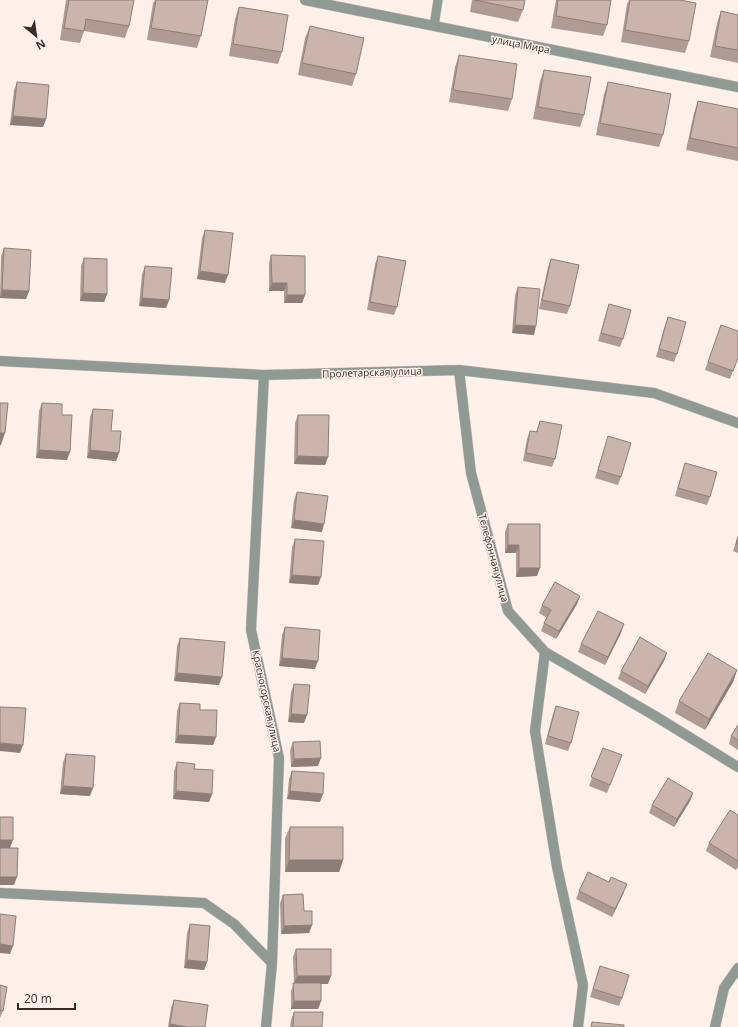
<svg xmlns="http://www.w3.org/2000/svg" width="738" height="1027" viewBox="0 0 738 1027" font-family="'Open Sans',sans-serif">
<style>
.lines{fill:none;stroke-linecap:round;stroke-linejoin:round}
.service-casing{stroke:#dbcdc7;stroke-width:10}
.minor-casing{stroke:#dbcdc7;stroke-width:11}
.service{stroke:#909a95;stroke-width:9}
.minor{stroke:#909a95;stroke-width:10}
.wall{fill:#af9b93}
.shaded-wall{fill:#8e7e78}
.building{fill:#cbb4ab;stroke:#8e7e78}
.labels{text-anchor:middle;stroke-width:3;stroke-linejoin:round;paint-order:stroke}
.street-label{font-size:10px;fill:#362d2a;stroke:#fff0ea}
</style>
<rect width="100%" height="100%" fill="#fff0ea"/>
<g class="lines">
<defs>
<path id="service" d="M434,26L438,0"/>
<path id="minor" d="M305,0L738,87
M0,361L264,375L459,370L654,393L738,423
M459,370L471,473L508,611L545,652L655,716L738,767
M264,375L251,630L279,758L272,963L266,1027
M545,652L535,731L557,867L583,985L578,1027
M0,893L204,903L234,924L272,963
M715,1027L724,988L738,968"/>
</defs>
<use href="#service" class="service-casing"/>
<use href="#minor" class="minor-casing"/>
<use href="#service" class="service"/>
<use href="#minor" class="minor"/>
</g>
<path class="wall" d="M66,0H134L129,26L125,38L84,31L80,43L60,40Z
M155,0H206L201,36L197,48L147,40L153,3Z
M472,0H525L523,10L518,22L470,12Z
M556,0H611L607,25L603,36L551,28Z
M629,0H680L689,41L685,53L621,42L627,4Z
M239,7L282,52L278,64L229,56L235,19Z
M721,11L738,15V63L710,57L717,23Z
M310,26L356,74L352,86L298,75L305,38Z
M459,55L512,99L508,111L449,102L455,67Z
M544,70L584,115L580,127L533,119L540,81Z
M17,82L46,119L43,127L10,125L14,90Z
M608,82L663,135L659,147L596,135L604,94Z
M698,101L738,109V161L686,150L694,113Z
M205,230L225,283L197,279L202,238Z
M4,248L29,291L26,299L0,298L1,256Z
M271,255L305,295L302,303H284V291H269V263Z
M378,256L397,307L394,315L367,310L375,264Z
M84,258L107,294L104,302L80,301L81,266Z
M551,259L570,306L567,314L539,309L548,267Z
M145,266L169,300L166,308L139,306L142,274Z
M518,287L534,335L512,333L515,295Z
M609,304L623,339L620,347L598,341Z
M668,317L677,354L674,362L656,357L665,325Z
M721,325L733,371L730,379L705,370Z
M42,403L62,415L67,460L36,458L39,411Z
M93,409L119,453L116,461L87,458L90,417Z
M298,415L328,457L325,465L294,464L295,423Z
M540,421L555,459L552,467L523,461L527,439L530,431L536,432Z
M608,436L621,477L618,485L595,478Z
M685,463L710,497L707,505L675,496Z
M297,492L322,532L291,528L294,500Z
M508,524L537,576L516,577V553H505V532Z
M738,536V553L733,551Z
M295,539L321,577L318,585L289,583L292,547Z
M580,596L577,604L556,639L541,631L544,623L547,618L539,613L542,605Z
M285,627L315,669L279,666L282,635Z
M621,633L605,665L578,652L581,644Z
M180,638L219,685L174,681L177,646Z
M664,661L645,694L618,679L621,671Z
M737,670L733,682L705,730L675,713L679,701Z
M294,684L304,723L288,722L291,692Z
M180,703L200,710L216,737L213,745L175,743L177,711Z
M556,706L571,743L568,751L545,744L553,714Z
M738,725V750L729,744L731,736Z
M293,742L318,766L291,767L290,750Z
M603,748L622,755L607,793L589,786Z
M66,754L90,796L60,794L63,762Z
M177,762L212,794L209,802L173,799L174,771Z
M292,771L320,802L287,799L289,779Z
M693,793L690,801L674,827L649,813L652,805Z
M738,815V867L736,870L706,851L709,843Z
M290,827L343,860L339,872H285V838Z
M579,891L624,892L612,917L576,899Z
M283,895L304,911L312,925L309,933L281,934L280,903Z
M190,924L207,962L204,970L184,968L187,933Z
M296,949L328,984H321V1001L318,1009H291V991L294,983L293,957Z
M600,966L622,998L619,1006L590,997Z
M0,985L3,1011L0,1018Z
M174,1000L205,1027H168L171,1008Z
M294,1012L322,1027H290L291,1020Z"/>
<path class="shaded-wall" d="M13,116L46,119L43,127L10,125Z
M200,271L228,275L225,283L197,279Z
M272,283H287L284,291H269Z
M2,290L29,291L26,299L0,298Z
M83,293L107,294L104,302L80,301Z
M287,295H305L302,303H284Z
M142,298L169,300L166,308L139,306Z
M515,325L536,326L534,335L512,333Z
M0,433H5L1,445H0Z
M39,450L70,452L67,460L36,458Z
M90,450L119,453L116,461L87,458Z
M297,456L328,457L325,465L294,464Z
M294,520L324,524L322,532L291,528Z
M508,545H519L516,553H505Z
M519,568H540L537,576L516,577Z
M292,575L321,577L318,585L289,583Z
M580,596L577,604L556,639L559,631Z
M624,624L621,633L605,665L608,657Z
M667,653L664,661L645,694L648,686Z
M282,658L318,661L315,669L279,666Z
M737,670L733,682L705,730L709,719Z
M177,673L222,677L219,685L174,681Z
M291,714L307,715L304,723L288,722Z
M178,735L216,737L213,745L175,743Z
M0,743L23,745L20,753L0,751Z
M321,758L318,766L291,767L294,759Z
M63,786L93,788L90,796L60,794Z
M176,791L212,794L209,802L173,799Z
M290,791L323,794L320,802L287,799Z
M693,793L690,801L674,827L677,819Z
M0,840H13L10,848H0Z
M289,860H343L339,872H285Z
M0,877H17L14,885H0Z
M627,884L624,892L612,917L615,909Z
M312,925L309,933L281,934L284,926Z
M0,944L13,946L10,954L0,953Z
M187,960L207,962L204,970L184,968Z
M297,976H331L328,984H294Z
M294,1001H321L318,1009H291Z
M170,1024L188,1027H169Z"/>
<path class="building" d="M69,0H134L129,26L86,19L84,31L64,28Z
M156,0H208L201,36L151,28Z
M475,0H525L523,10Z
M558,0H611L607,25L556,16Z
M630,0H680L696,3L689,41L625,30Z
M239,7L288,15L282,52L233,44Z
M721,11L738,15V50L715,46Z
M310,26L364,38L356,74L302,63Z
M459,55L517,64L512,99L453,90Z
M544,70L591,77L584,115L538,107Z
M17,82L49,85L46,119L13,116Z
M608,82L671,94L663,135L600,123Z
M698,101L738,109V148L690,138Z
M205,230L233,233L228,275L200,271Z
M4,248L31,250L29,291L2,290Z
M271,255L305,256V295H287V283H272Z
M378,256L406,261L397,307L370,302Z
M84,258L107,259V294L83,293Z
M551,259L579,265L570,306L542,300Z
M145,266L172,268L169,300L142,298Z
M518,287L540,289L536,326L515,325Z
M609,304L631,310L623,339L601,333Z
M668,317L686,322L677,354L659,349Z
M721,325L738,331V358L733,371L708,362Z
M0,403H8L5,433H0Z
M42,403L62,404V415H72L70,452L39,450Z
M93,409L113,410L111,431H121L119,453L90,450Z
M298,415H329L328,457L297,456Z
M540,421L562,425L555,459L526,453L530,431L537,432Z
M608,436L631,443L621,477L598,470Z
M685,463L717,472L710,497L678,488Z
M297,492L328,496L324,524L294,520Z
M508,524H540V568H519V545H508Z
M738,537V544L736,543Z
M295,539L324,541L321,577L292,575Z
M555,582L580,596L559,631L544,623L551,610L542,605Z
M598,611L624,624L608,657L581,644Z
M285,627L320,630L318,661L282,658Z
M640,637L667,653L648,686L621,671Z
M180,638L225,642L222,677L177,673Z
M708,653L737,670L709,719L679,701Z
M294,684L310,685L307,715L291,714Z
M180,703L200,704V710H217L216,737L178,735Z
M556,706L579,712L571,743L548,736Z
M0,707L26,708L23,745L0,743Z
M738,725V740L731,736Z
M320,741L321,758L294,759L293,742Z
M603,748L622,755L610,785L591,777Z
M66,754L95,756L93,788L63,786Z
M177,762L195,764L194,769L213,770L212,794L176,791Z
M292,771L324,773L323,794L290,791Z
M668,778L693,793L677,819L652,805Z
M730,810L738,815V861L709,843Z
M0,817H13V840H0Z
M290,827H343V860H289Z
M0,848H18L17,877H0Z
M588,872L609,882L611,877L627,884L615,909L579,891Z
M303,894L304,911H312V925L284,926L283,895Z
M0,914L16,916L13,946L0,944Z
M190,924L210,926L207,962L187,960Z
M296,949H331V976H297Z
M600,966L629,975L622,998L593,989Z
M293,983H321V1001H294Z
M0,985L7,987L3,1011L0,1010Z
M174,1000L208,1005L205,1027H188L170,1024Z
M294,1012H323L322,1027H293Z
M592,1022L624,1025V1027H591Z"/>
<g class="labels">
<g class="street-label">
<text transform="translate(521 44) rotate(11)" y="4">улица Мира</text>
<text transform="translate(372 372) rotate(-2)" y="4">Пролетарская улица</text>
<text transform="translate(494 558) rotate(75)" y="4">Телефонная улица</text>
<text transform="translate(267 701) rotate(78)" y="4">Красногорская улица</text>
</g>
</g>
<g transform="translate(36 36) rotate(151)" stroke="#fff0ea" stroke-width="3" paint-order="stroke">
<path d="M0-3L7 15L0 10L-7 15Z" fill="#362d2a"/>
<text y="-6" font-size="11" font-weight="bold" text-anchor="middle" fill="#362d2a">N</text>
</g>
<path d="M18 1003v6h57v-6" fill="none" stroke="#362d2a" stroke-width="2"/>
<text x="24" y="1003" font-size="12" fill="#362d2a" stroke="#fff0ea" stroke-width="3" paint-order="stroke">20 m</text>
</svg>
